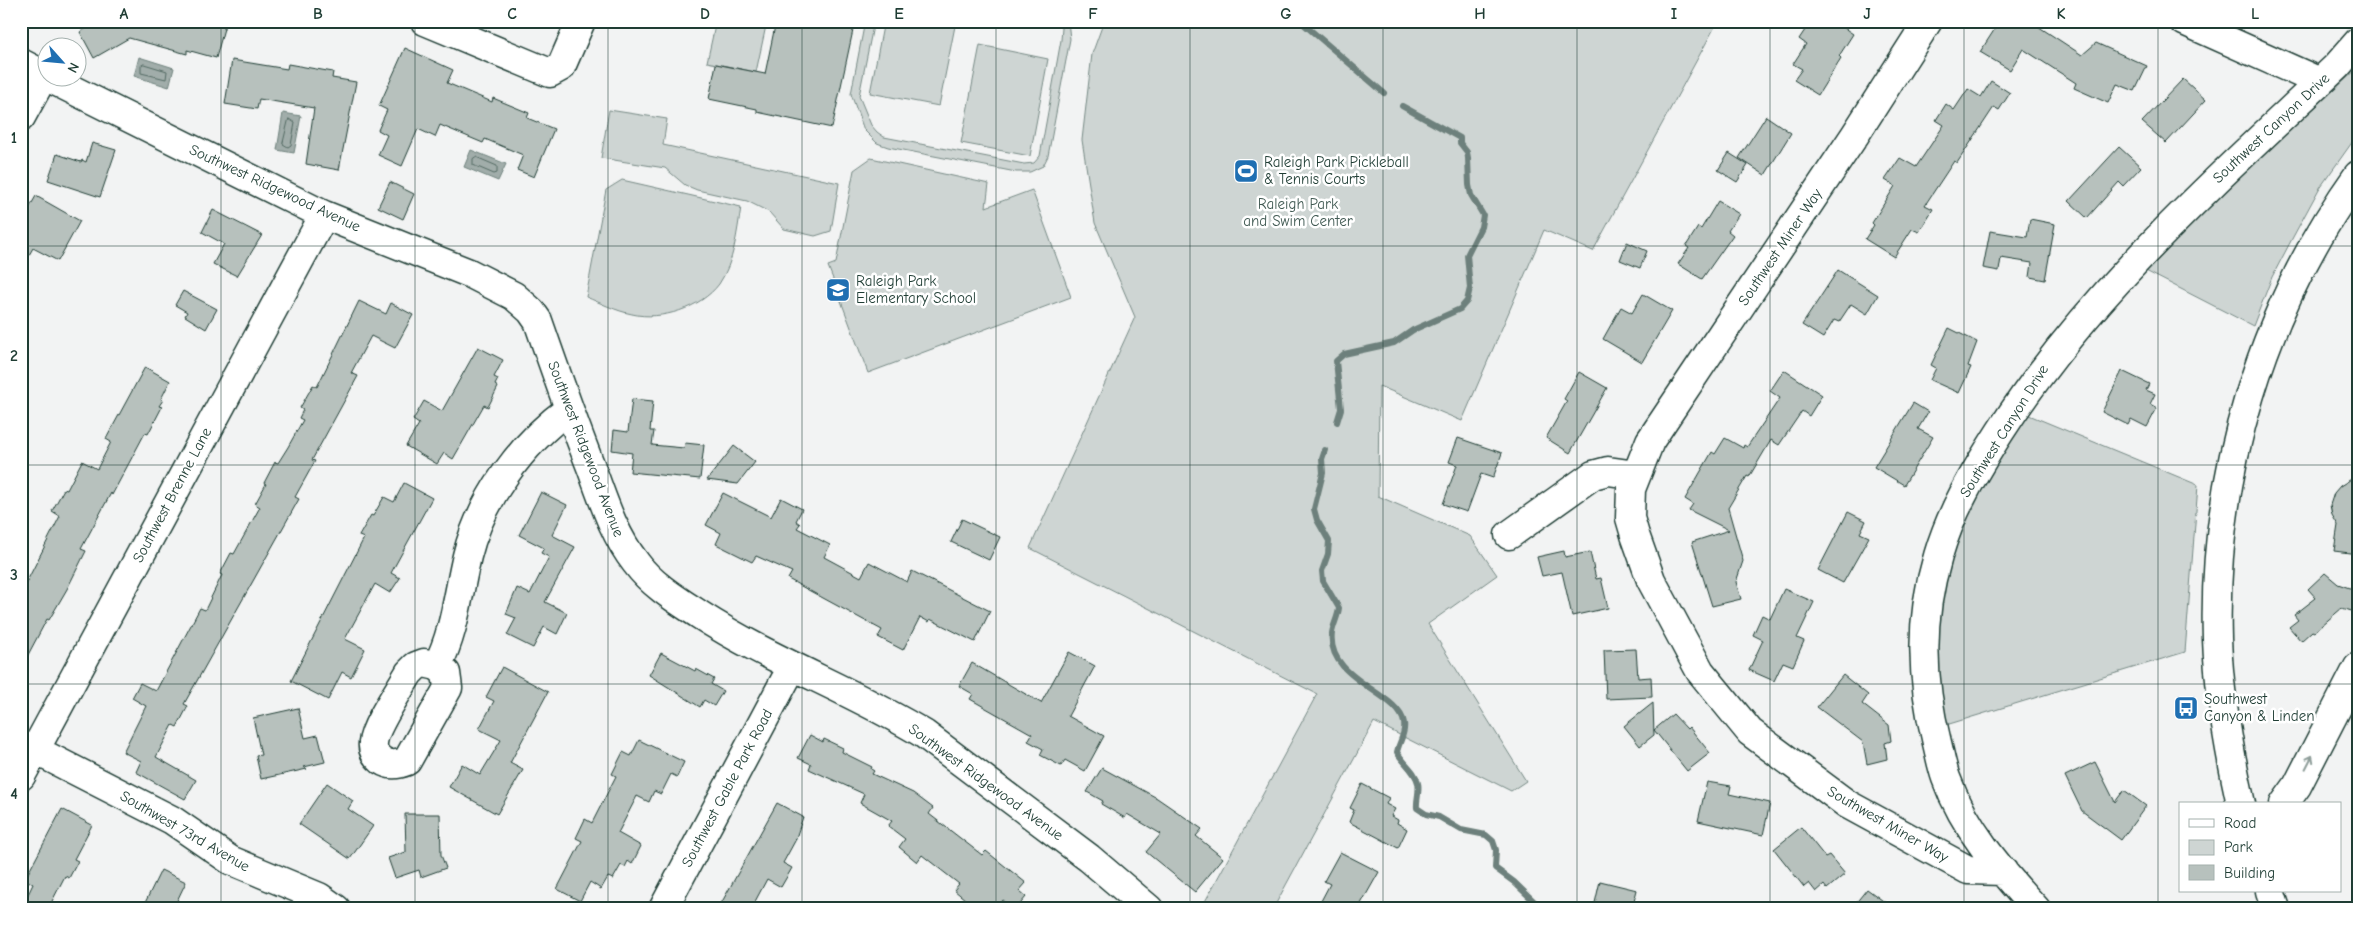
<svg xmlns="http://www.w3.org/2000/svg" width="2379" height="930" viewBox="0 0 2379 930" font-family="'Comic Neue',sans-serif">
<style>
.green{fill:#ced5d3;stroke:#768984}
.water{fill:#a1adaa;stroke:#6d807b}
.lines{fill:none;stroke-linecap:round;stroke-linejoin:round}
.shore{stroke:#536a63;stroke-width:1}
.stream{stroke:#6d807b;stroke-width:6}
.building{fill:#b7c1bd;stroke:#1f3d34}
.minor-casing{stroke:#1f3d34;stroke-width:31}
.major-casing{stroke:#1f3d34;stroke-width:31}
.minor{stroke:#fff;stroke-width:28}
.major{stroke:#fff;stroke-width:28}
.oneway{stroke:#8f9e9a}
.grid{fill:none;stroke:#1f3d34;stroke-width:1;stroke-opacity:0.55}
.labels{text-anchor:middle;stroke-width:5;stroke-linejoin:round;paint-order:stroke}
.street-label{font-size:15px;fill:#1f3d34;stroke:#fff}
.poi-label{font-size:15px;fill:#1f3d34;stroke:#fff;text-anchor:start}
.park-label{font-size:15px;fill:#425b54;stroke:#fff}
.neatline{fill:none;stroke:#1f3d34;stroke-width:2}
.grid-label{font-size:16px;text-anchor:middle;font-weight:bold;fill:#1f3d34}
</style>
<rect width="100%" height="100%" fill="#f2f3f3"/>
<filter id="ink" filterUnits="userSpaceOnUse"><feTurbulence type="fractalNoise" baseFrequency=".02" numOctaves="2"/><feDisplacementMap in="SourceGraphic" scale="10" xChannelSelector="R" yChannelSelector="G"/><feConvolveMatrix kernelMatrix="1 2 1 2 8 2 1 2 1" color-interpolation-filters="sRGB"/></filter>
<g filter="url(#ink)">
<path class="green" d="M716,21H767L756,72L707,62Z
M865,21H874L859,96L871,125L877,132L884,137L1024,164L1034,163L1040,156L1061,40L1062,28L1057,21H1068L1070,39L1048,156L1043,166L1030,172H1016L888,147L877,143L864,130L851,94Z
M884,21H956L939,106L870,93Z
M1104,21H1718L1593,251L1544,230L1462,421L1379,386L1378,496L1470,536L1497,575L1428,624L1526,781L1511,791L1374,722L1273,909H1201L1317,694L1030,548L1135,317L1095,223L1082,140L1092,54Z
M980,45L1048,59L1030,156L961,143Z
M2358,68V134L2319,189L2293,237L2272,277L2253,326L2140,268Z
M609,110L667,119L663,145L839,183L831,231L815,236L784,229L769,212L747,201L697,190L685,185L665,168L601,158Z
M871,158L989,184L986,207L1032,190L1071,297L868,373L835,285L832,284L833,279L828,266L836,263L854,170Z
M622,180L741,207C737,233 734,262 719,284C701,308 661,321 632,314C616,311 601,303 586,297L606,190Z
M2024,413L2198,485L2185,652L1946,725L1936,665L1934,630L1955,533Z"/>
<path class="water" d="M139,57L174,68L169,87L134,76Z
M283,113L301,116L294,153L277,150Z
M471,150L506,164L498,181L464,167Z"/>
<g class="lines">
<path class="shore" d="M144,64L167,71L166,79L141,73V66Z
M289,119L295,123L291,145L288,147L283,144Z
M476,157L497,166V173L494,174L473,165V159Z"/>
<path class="stream" d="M1300,21L1384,93
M1337,422L1341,409L1336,361L1344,354L1394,343L1413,330L1460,309L1467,301L1470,288L1467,255L1481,227L1483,215L1471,195L1469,185L1468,158L1467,152L1460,143V138L1402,106
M1325,450L1322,459L1323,473L1314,509L1317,520L1329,541L1328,554L1322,571L1323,581L1339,608C1338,617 1333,625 1332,633C1326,680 1399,692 1404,723C1406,733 1399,742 1397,752C1403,763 1416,771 1418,783C1420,791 1416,800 1417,808L1426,814L1439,817L1461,830L1486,835L1493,841L1496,850L1495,868L1514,882L1542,909"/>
</g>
<path class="building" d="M98,21H226L216,58L187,50V54L129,38L94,58L80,32Z
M776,21H855L832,128L757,112V109L709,99L716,64L765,74Z
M1811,21H1834L1853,34L1839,56L1841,58L1818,95L1794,80L1802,69L1793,64L1806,44L1799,39Z
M2000,21H2030L2082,55L2096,43L2147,66L2135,91L2117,84L2108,103L2074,88L2076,83L2023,49L2010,70L1980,52Z
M405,48L453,70L447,83L492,102L493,98L529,113L527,118L554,129L534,177L517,170L523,155L485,139L483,143L440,125L435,137L418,129L402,166L378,155L387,135L378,130L387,110L379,106Z
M232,60L287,69L288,64L333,72L332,78L356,82L339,170L306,164L314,108L259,99L257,109L225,104Z
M2183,79L2206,100L2166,143L2142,122Z
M1991,81L2010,93L1999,110L1994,107L1957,163L1954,161L1925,205L1933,209L1919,232L1912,229L1894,257L1865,239L1874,225L1872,223L1895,186L1885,180L1900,158L1916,167L1944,125L1936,120L1946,104L1954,110L1968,89L1981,97Z
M1766,116L1791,133L1765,175L1739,158Z
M92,143L116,150L100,197L48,180L57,154L81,162L82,160L86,162Z
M2119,147L2141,167L2123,186L2119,182L2087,218L2069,201Z
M1729,153L1748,165L1737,182L1718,170Z
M390,182L414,194L403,219L378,207Z
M36,196L80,221L58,261L33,248L21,269V222Z
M1718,201L1739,214L1728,231L1733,235L1702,279L1678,264L1689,248L1686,246L1698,227L1701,229Z
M213,210L262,235L237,276L213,264L224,244L202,232Z
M2030,219L2055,224L2045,280L2030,277L2032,263L2001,258L1999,271L1983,268L1990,231L2027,237Z
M1627,242L1647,251L1640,268L1620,260Z
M1838,270L1878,295L1867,314L1851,304L1839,322L1834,320L1823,338L1802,325Z
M183,291L217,309L206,329L185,316L187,312L175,305Z
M1643,294L1672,311L1642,362L1603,339L1621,307L1632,313Z
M359,301L386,314L391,303L413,315L395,348L371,336L351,373L358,376L312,460L315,461L295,497L299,499L184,704L188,706L177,727L173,725L156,757L196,780L185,799L136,772L141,761L123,752L146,706L132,698L140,683L156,691L200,608L205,610L222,575L220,574L231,553L234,554L260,507L255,504L266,484L264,483L275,462L278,463L288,447L303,420L299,418L303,410L300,408L313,385L317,387Z
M1949,328L1977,342L1968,366L1971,367L1959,393L1930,380L1936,368L1931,365Z
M478,347L503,360L494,377L498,379L495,385L498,387L488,407L484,405L453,459L444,453L437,464L406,446L419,424L413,420L424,401L442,411Z
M145,367L170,381L161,399L163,400L159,406L162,407L148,434L145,433L112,495L111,493L81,549L86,551L67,589L49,620L47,619L21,668V593L60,516L52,511L64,489L67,490L82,461L97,469L111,442L106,439Z
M1784,370L1822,395L1809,416L1802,411L1779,445L1771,440L1749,477L1747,476L1728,508L1743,561L1736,582L1741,599L1712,606L1692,542L1729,530L1689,510L1693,504L1685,499L1712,452L1715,454L1725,438L1743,448L1744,445L1747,447L1780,398L1770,391Z
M2122,371L2149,384L2146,390L2155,394L2150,404L2157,408L2147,427L2131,419L2128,425L2102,412Z
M1579,372L1607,388L1570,453L1546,438L1567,401L1564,399Z
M632,399L653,401L650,431H654L652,445L684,448L685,443L704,445L700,479L630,472L632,453L612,450L614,430L628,432Z
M1913,403L1928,412L1918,429L1933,437L1904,485L1874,467Z
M1458,438L1502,453L1493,478L1481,474L1467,512L1443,504L1457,465L1449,462Z
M734,446L755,462L738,484L707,480Z
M2358,475V554L2334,551L2338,525L2332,515L2330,505L2334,493L2340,486Z
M404,483L432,498L391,573L400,578L390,593L375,584L345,639L365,649L351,677L342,672L328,700L291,681L364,538L359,536L371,515L373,516L384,497L394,502Z
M541,492L567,505L552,535L575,547L545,602L567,613L557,634L544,627L533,648L507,635L516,618L506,614L517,588L530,594L549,557L541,553L544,548L519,535Z
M723,493L771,517L781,498L802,509L796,521L800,524L797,528L830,545L824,557L861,577L869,562L907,582L912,571L990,611L975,642L930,619L929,622L920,617L903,650L878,637L882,630L788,579L792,572L756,556L752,562L716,544L721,533L706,525Z
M1848,512L1866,521L1860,533L1869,537L1843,583L1818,570Z
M962,519L1000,537L989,560L951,542Z
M1564,551L1565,557L1590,552L1596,579L1601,578L1608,608L1572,616L1562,572L1542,576L1537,557Z
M2325,573L2338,584L2358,591V613L2342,608L2314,632L2312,631L2301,641L2289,627L2298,620L2294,615L2316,598L2308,589Z
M1784,589L1814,602L1797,638L1804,641L1793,666L1783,662L1774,681L1749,670L1763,640L1753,635L1762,615L1770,619Z
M1636,649L1638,678L1651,677L1652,697L1606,699L1604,650Z
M1069,652L1095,666L1068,716L1104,736L1085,771L1065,760L1061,766L1040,755L1043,749L1028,741L1032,734L970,699L973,694L959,686L972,663L1041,703Z
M661,653L695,671L696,669L714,679L711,684L723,691L714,706L704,700L700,707L649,675Z
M502,667L548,692L510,763L523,770L497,814L449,787L462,764L480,775L501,740L479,729L494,701L486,697Z
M1843,675L1868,695L1862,704L1889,725L1891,741L1885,743L1887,759L1867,764L1863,742L1817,707Z
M1653,703L1654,735L1640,746L1624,726Z
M298,708L305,738L318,735L325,762L304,767L307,769L261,779L256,756L261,755L253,718Z
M1673,714L1687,729L1689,727L1710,753L1687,771L1654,730Z
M810,735L823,742L824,739L843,748L842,752L872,767L871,769L874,771L872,774L913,793L933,808L929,814L982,855L986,851L1026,883L1019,891L1026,897L1016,909L1003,900L995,909H977L954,890L959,884L922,855L917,862L899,847L905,839L888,826L892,821L860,803L864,794L809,769L811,764L798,758Z
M639,740L684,762L677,777L671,774L661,794L654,791L649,802L637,796L618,833L641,846L632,864L628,861L625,867L621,865L613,879L608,877L601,889L590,882L580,901L557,889L582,841L576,838L585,819L592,823L616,776L612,774L623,752L631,756Z
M2095,762L2115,802L2124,790L2146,806L2121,840L2082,811L2065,776Z
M1102,768L1157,798L1202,829L1196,836L1223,858L1195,892L1146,852L1161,834L1127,814L1125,818L1101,804L1103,801L1087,792Z
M1707,782L1731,786L1729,794L1770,803L1763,835L1698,821Z
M327,783L353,801L348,809L373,826L350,859L299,824Z
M1362,784L1389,798L1386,804L1395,809L1391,816L1398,820L1397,823L1407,829L1398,848L1349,822L1354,810L1350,808Z
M777,803L803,817L795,841L783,863L792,868L781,887L767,879L751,909H718Z
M62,809L92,825L74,859L78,861L69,878L65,876L48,909H21L33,884L25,879Z
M405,814H440L441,855L446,868L421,877L419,870L395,878L388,858L406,852Z
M1801,827L1825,857L1829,855L1845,874L1827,889L1824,885L1816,892L1809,883L1804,887L1774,849Z
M1340,852L1379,872L1358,909H1336L1321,901L1330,884L1324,881Z
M161,870L186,882L173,909H142Z
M1600,881L1637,890L1632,909H1614L1595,903Z
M1867,889L1894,909H1851Z"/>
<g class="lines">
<defs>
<path id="minor" d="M425,21L550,73L561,67L581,21
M1928,21L1855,135L1650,441L1631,489L1630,518L1635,535L1651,580L1700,671L1750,732L1847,804L1968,870L2003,871
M2184,21L2320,82
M21,63L48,77
M49,78L324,215L469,273L514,296L531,311L538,321C555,370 572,419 591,467C603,500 614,535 636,563C652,585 677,600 700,615C771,661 852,690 924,734L1089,858L1149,909
M21,117L44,75
M1509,535L1593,475L1608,471L1636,475
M424,663L437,666L446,673L448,688L407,761C397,765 390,766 381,760C376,756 372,750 373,743C374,727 400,689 409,673L416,666Z
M437,666C455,632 458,593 467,556C481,499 522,443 569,409
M35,750L172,820L230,860L319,897L336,909
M21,776L324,215
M2284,804L2297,786L2358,667
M663,909L792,667
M2036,909C2000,870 1964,828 1946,778C1942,767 1940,755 1937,743C1921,679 1919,620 1938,556C1951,511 1975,471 2000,432C2090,291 2217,180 2337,66L2358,42"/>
<path id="major" d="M2241,804C2229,750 2219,694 2217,639C2212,474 2262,309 2358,175
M2270,891L2276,909"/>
</defs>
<use href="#minor" class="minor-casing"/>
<use href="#major" class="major-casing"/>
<use href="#minor" class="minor"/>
<use href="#major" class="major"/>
</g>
<defs><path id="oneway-shaft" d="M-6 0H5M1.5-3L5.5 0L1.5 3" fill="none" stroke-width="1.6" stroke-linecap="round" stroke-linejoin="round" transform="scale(1.25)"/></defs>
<use class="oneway" href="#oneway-shaft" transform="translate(2309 762) rotate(-63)"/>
</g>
<path class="grid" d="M221,21V909M415,21V909M608,21V909M802,21V909M996,21V909M1190,21V909M1383,21V909M1577,21V909M1770,21V909M1964,21V909M2158,21V909M21,246H2358M21,465H2358M21,684H2358"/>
<defs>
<symbol id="stadium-square" viewBox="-11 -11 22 22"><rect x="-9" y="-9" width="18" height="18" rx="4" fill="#1f6fb2" stroke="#fff"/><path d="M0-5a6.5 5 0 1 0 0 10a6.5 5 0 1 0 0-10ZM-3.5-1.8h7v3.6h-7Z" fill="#fff"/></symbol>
<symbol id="school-square" viewBox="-11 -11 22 22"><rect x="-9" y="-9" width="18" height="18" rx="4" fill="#1f6fb2" stroke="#fff"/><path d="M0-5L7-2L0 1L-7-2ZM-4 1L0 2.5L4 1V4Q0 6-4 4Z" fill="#fff"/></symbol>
<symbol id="bus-square" viewBox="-11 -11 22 22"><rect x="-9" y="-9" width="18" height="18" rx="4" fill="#1f6fb2" stroke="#fff"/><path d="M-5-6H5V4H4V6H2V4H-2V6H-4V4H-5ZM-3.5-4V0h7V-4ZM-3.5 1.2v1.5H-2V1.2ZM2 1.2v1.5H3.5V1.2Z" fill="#fff"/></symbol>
</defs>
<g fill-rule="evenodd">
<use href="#stadium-square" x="1232" y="157" width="28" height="28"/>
<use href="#school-square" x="824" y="276" width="28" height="28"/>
<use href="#bus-square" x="2172" y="694" width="28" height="28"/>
</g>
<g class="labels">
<g class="street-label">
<text transform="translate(2271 128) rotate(-43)" y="5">Southwest Canyon Drive</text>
<text transform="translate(275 188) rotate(25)" y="5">Southwest Ridgewood Avenue</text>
<text transform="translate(1780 247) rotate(-56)" y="5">Southwest Miner Way</text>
<text transform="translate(2004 431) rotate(-58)" y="5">Southwest Canyon Drive</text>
<text transform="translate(586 449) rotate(69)" y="5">Southwest Ridgewood Avenue</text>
<text transform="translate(172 495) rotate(-62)" y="5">Southwest Brenne Lane</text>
<text transform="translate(986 782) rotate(36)" y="5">Southwest Ridgewood Avenue</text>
<text transform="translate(727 788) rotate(-62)" y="5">Southwest Gable Park Road</text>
<text transform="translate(1888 824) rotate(30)" y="5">Southwest Miner Way</text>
<text transform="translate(185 831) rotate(30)" y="5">Southwest 73rd Avenue</text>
</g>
<g class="poi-label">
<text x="1264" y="167">Raleigh Park Pickleball<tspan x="1264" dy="17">&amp; Tennis Courts</tspan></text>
<text x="856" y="286">Raleigh Park<tspan x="856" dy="17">Elementary School</tspan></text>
<text x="2204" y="704">Southwest<tspan x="2204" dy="17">Canyon &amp; Linden</tspan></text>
</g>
<g class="park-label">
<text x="1298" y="209">Raleigh Park<tspan x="1298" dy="17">and Swim Center</tspan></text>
</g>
</g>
<rect width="2379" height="930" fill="none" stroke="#fff" stroke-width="55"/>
<rect x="2179" y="802" width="162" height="90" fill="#ffffff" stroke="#a5b1ae"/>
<rect x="2189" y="819" width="25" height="8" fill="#ffffff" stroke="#a5b1ae"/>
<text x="2224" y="828" font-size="15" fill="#1f3d34">Road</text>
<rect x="2189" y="840" width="25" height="15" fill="#ced5d3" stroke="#a5b1ae"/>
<text x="2224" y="852" font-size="15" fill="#1f3d34">Park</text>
<rect x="2189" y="865" width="25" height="15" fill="#b7c1bd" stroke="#a5b1ae"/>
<text x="2224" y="878" font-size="15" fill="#1f3d34">Building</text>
<g transform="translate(62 62) rotate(117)"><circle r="24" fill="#ffffff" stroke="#a5b1ae"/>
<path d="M0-4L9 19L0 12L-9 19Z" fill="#1f6fb2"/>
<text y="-8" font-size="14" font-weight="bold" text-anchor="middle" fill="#1f3d34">N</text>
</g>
<rect x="28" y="28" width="2324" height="874" class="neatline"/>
<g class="grid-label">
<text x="124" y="19">A</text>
<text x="318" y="19">B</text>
<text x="512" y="19">C</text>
<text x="705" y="19">D</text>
<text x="899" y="19">E</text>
<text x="1093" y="19">F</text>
<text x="1286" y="19">G</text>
<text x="1480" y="19">H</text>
<text x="1674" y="19">I</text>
<text x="1867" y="19">J</text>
<text x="2061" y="19">K</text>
<text x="2255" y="19">L</text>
<text x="14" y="143">1</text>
<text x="14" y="361">2</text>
<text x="14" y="580">3</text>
<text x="14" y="799">4</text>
</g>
</svg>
